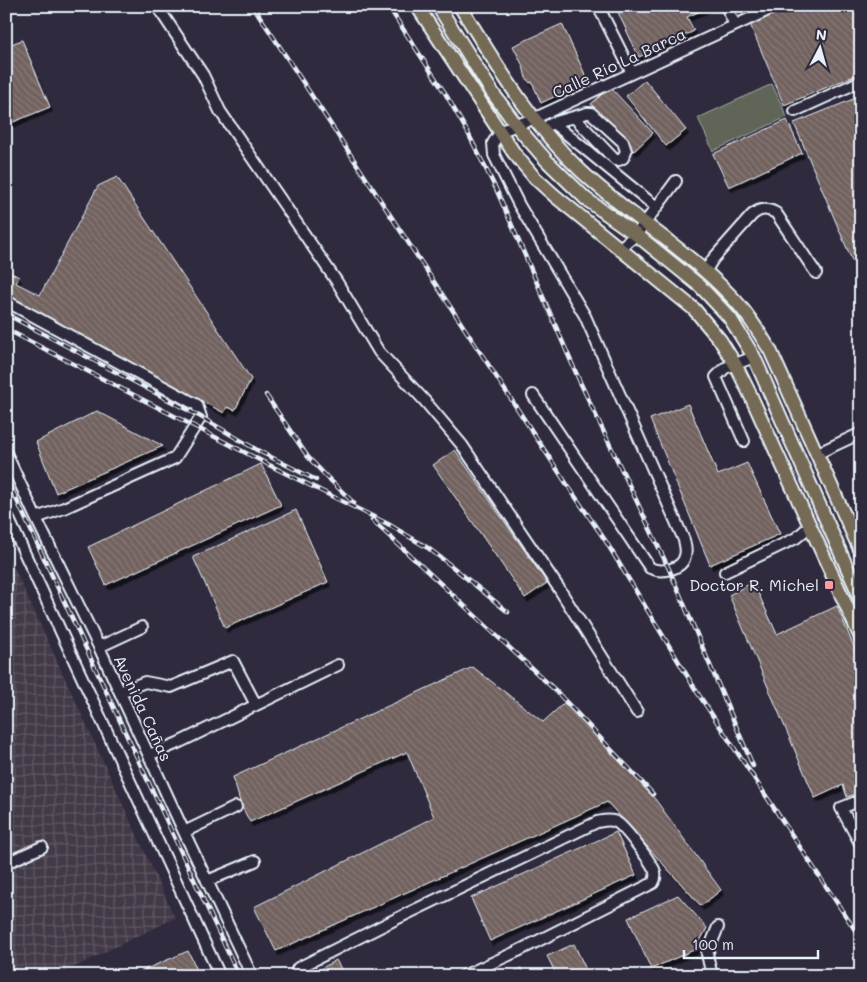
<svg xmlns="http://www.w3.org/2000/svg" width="867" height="982" viewBox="0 0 867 982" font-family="Mali,sans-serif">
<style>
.industrial{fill:url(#industrial-grid)}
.pitch{fill:#5e6659;stroke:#a3aca8}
.building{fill:url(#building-back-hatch);stroke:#e8f1f8;filter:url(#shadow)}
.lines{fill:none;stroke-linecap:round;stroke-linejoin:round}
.minor-casing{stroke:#e8f1f8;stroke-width:14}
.major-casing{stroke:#e8f1f8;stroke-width:16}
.minor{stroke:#2f2a3d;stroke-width:10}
.major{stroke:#756a55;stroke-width:12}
.rail-casing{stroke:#e8f1f8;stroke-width:4.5}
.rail{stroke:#2f2a3d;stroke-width:2.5;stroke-dasharray:8;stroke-linecap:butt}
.poi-dot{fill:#ff9aa2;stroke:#2f2a3d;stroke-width:2}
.labels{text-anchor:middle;stroke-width:4;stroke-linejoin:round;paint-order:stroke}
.street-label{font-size:16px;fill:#e8f1f8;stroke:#2f2a3d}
.poi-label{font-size:16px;fill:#e8f1f8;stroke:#2f2a3d;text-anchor:end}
</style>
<defs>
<pattern id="industrial-grid" width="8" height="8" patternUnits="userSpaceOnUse" patternTransform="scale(1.25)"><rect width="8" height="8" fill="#433b47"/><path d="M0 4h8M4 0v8" fill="none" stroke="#5e5862"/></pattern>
<pattern id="building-back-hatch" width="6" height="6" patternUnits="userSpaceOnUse" patternTransform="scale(1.25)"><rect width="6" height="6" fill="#72625f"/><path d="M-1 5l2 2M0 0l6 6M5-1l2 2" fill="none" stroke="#867977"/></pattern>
<filter id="shadow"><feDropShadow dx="2.5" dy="4.5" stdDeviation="0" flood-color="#0009"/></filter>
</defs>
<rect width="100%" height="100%" fill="#2f2a3d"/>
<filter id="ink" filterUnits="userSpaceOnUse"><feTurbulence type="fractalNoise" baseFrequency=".02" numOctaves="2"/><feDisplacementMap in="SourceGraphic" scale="10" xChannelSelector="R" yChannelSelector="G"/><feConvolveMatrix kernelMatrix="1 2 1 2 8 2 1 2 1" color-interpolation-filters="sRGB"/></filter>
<g filter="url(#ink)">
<path class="industrial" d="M6,550L175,918L56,976H6Z"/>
<path class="pitch" d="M772,84L787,117L713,151L698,118Z"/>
<path class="building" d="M615,6H711L687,17L694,31L639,57Z
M791,6H861V73L784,105L750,24Z
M562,24L588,81L541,103L532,82L530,83L526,78L523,66L513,46Z
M22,40L50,107L6,125V46Z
M645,80L686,130L666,146L626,96Z
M610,87L653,133L634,151L591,104Z
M861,96V263L854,265L794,123Z
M787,120L802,153L729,187L713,154Z
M117,177L251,379L235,410L227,407L224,413L187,393L184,396L6,300V270L19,277L16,283L40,295L98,186Z
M688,404L718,475L747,463L780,534L710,565L650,419Z
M97,411L163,446L56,493L36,442Z
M455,450L547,583L525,598L433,465Z
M261,464L281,505L106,585L88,547Z
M296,510L328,582L225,628L193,557Z
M753,582L777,634L837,606L861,664V792L847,797L843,785L815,798L729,595Z
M473,667L543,722L564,703L655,799L721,890L701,906L607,802L276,951L254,907L434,817L407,752L250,822L241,805L233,777Z
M616,832L636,875L490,941L471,898Z
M678,895L707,928L696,949L651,969L628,918Z
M574,944L589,976H557L547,956Z
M188,951L200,976H130Z
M336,960L345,976H310V975Z
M521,968L525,976H506Z"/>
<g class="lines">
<defs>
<path id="minor" d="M157,6L203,75L220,111L337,282L379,352L424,400L462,445L558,587L637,712
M598,6L632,73
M726,6L735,25
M795,111L861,81
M553,123L587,113H591L623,142L626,151L623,158L619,160H615L574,117
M549,125L553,123L656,207
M620,248L636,235L676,181
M705,272L713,259L752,215C760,208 767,208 776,213L816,273
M6,301L197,405L201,417L175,458L64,508L36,518
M533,395L650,568C661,573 682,570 685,556C687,550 685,545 684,540L585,316L519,205L494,155L493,143L501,131L533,119L777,6
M744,441L716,377L725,368L754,357
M6,453L36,518L99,647L184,832L252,976
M816,454L861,433
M6,513L220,976
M725,572L796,538L810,526
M99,647L142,627
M120,692L145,682L171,687L233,661L256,705
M149,755L178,743L338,665
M861,800L841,808L861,845
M184,832L236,807
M6,863L42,847
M207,881L255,861
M297,976V970L298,968L392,921L597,822C603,821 610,819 616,822C624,826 653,864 655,872C656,877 655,880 653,883L518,951L463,976
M712,976L707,954L718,927"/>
<path id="major" d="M417,6L514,153L534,177L555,196L694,309L720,340L735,364L749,392L861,638
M438,6L492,92L520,130L547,161L586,199L642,239L700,286L730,318L754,357L861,599
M460,6C496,64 531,124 581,171C628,215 685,248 730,295C746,311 758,331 770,350L861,552"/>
</defs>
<use href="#minor" class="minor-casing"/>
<use href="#major" class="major-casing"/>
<use href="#minor" class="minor"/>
<use href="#major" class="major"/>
<defs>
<path id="rail" d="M253,6L568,486L605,540L697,692L861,939
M388,6L445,93L468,133L497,191L580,382L669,569L753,766
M6,314L201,417L257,450L316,480
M6,329L277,469L388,524L428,548L449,564L508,612
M266,395L308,457L327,477L354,503
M6,477L239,976
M6,500L8,520L6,540
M372,520L555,690L653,794
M751,970L755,976"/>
</defs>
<use href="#rail" class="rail-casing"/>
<use href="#rail" class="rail"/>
</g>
</g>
<rect class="poi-dot" x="824" y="580" width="10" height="10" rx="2.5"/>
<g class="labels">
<g class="street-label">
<text transform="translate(619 63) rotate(-25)" y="6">Calle Río La Barca</text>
<text transform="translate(143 708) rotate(65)" y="6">Avenida Cañas</text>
</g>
<g class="poi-label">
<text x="819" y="591">Doctor R. Michel</text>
</g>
</g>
<rect width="867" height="982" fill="none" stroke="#2f2a3d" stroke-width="25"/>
<rect x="12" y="12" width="842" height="957" fill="none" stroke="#e8f1f8" stroke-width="2" filter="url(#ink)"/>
<g transform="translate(820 48) rotate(6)" stroke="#2f2a3d" stroke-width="4" paint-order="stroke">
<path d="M0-4L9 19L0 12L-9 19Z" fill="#e8f1f8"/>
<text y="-8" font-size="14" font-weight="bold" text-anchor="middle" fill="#e8f1f8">N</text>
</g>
<path d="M684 950v8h134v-8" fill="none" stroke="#e8f1f8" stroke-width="2.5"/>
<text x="692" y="950" font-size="15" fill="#e8f1f8" stroke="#2f2a3d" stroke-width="4" paint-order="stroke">100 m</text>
</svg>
